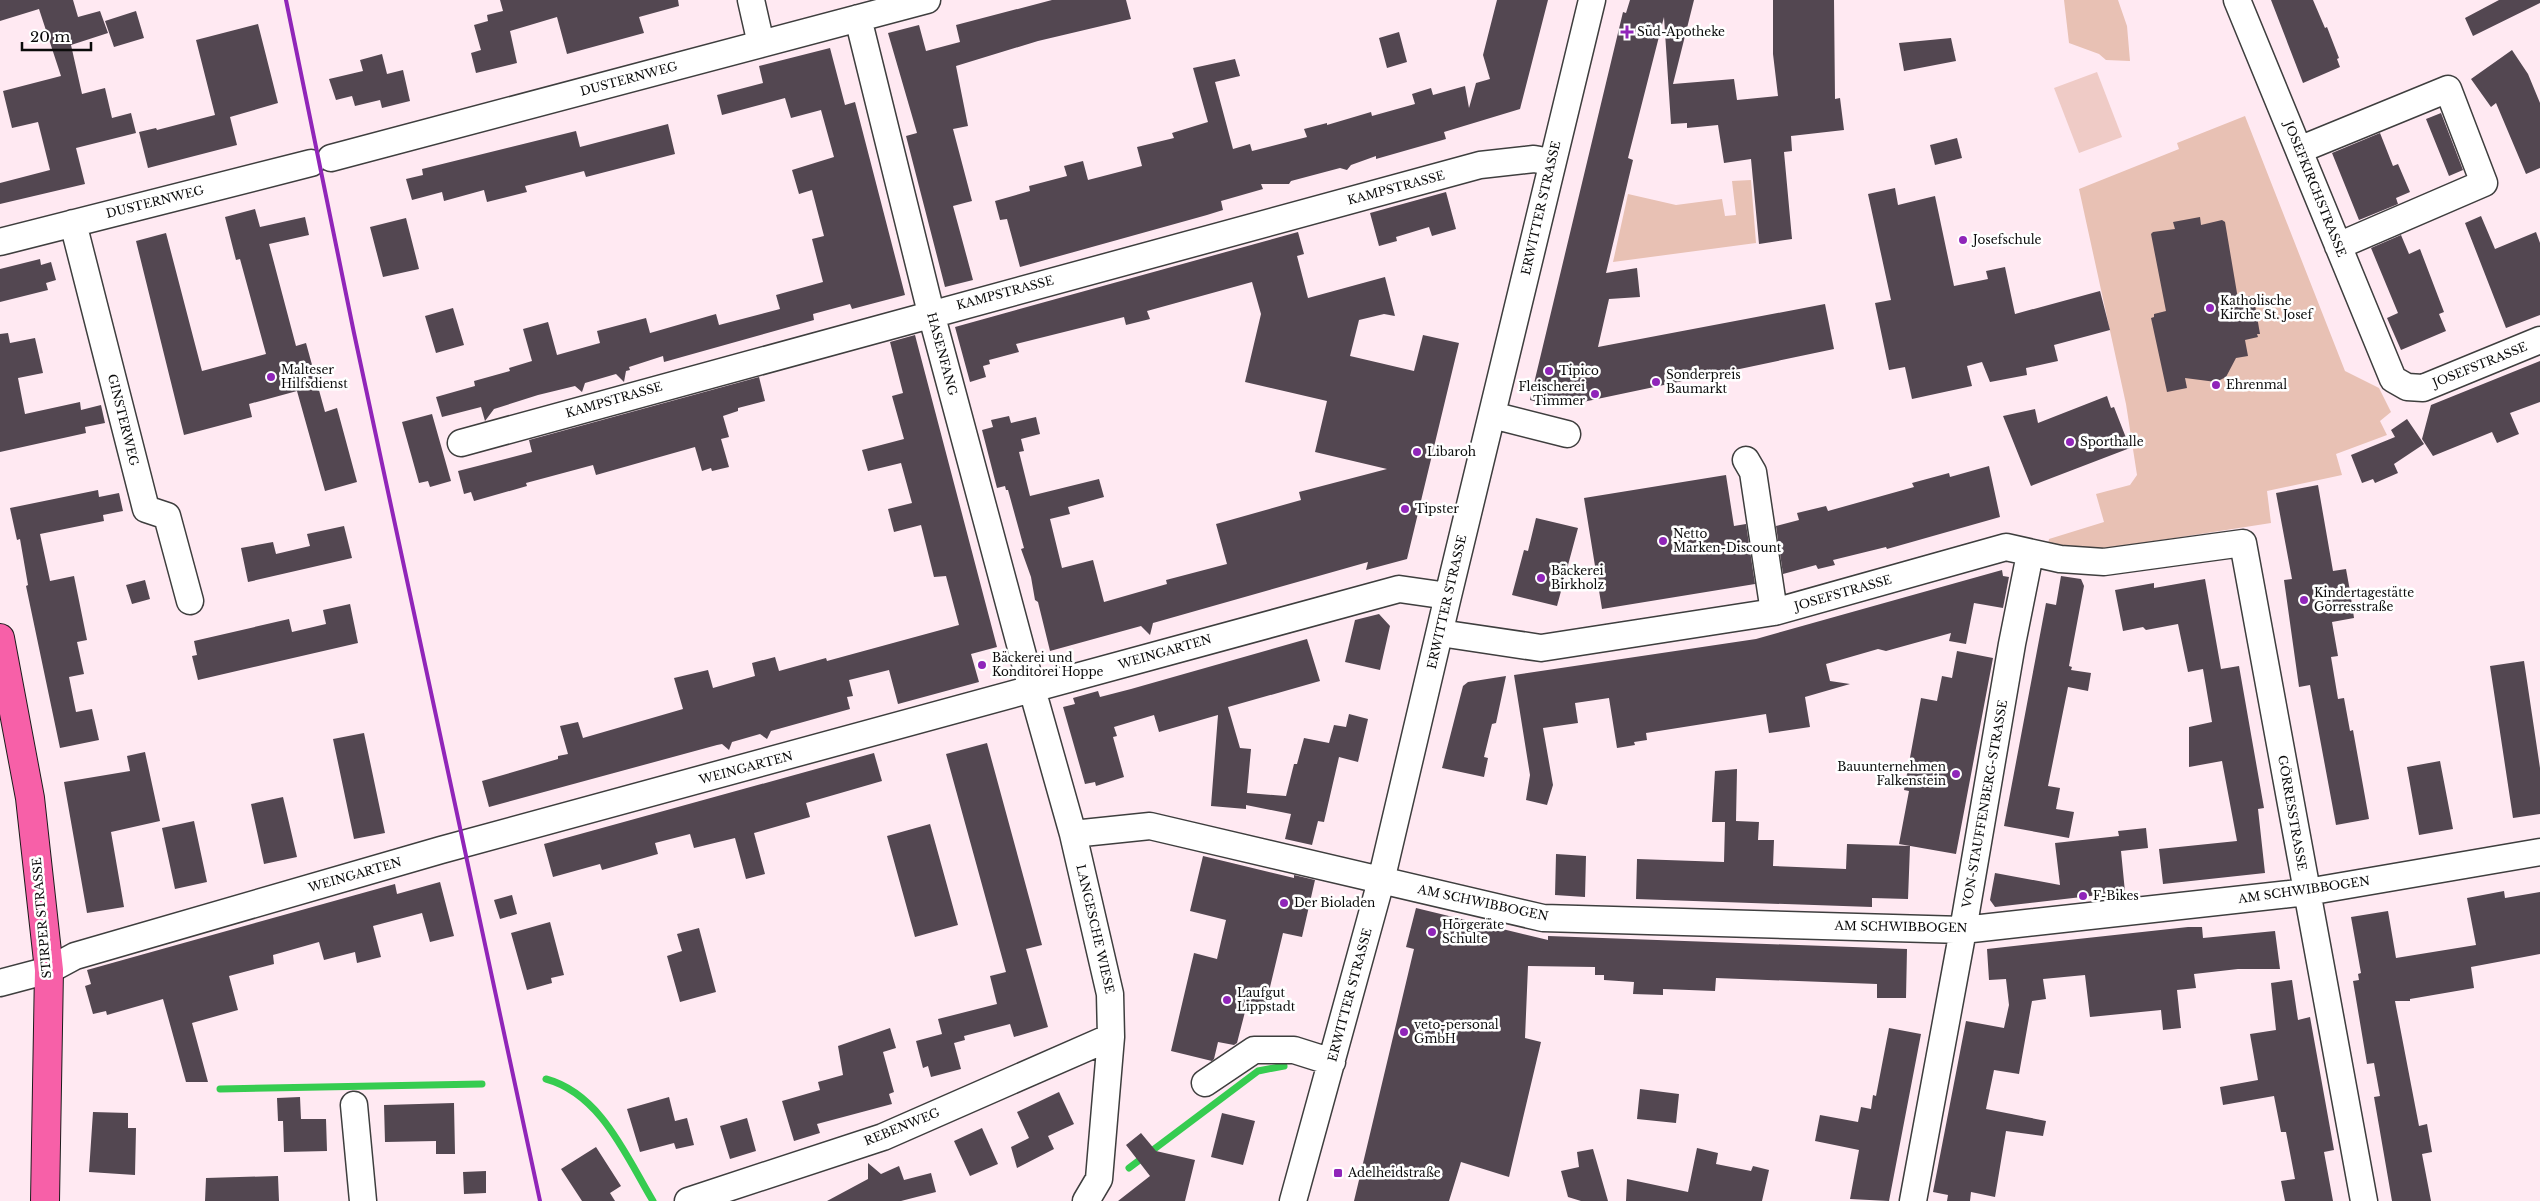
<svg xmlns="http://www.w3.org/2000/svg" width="2540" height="1201" viewBox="0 0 2540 1201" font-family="'Libre Baskerville',serif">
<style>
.green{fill:#e8c1b4}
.pitch{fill:#efcbc6}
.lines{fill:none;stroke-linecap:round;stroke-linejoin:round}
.stream{stroke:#36cc50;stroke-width:7}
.building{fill:#534751}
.minor-casing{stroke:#3e3e3e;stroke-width:29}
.major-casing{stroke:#1c1c1c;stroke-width:30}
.minor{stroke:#fff;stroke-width:26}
.major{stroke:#f760a8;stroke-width:28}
.rail{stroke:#9025b9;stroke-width:4}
.poi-dot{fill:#9025b9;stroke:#fff;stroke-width:2}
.labels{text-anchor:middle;stroke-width:5;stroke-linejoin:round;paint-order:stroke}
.poi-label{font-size:12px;fill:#0b0b0b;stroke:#fff;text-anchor:start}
.street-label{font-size:12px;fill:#0b0b0b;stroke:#fff}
</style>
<rect width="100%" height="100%" fill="#ffe9f2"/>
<path class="green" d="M2064,0H2118L2127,26L2130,61L2106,60L2099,54L2069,43Z
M2245,116L2345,371L2379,388L2391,412L2380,421L2387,435L2336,454L2342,475L2267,491L2271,523L2091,551L2048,545L2049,539L2104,522L2096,494L2130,485L2137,475L2126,404L2079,189L2179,149L2177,143Z
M1751,180L1756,243L1613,262L1628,194L1676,205L1722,199L1725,216L1736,215L1732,181Z"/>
<path class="pitch" d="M2097,72L2122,137L2079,153L2054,88Z"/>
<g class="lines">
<path class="stream" d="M546,1079C601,1094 626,1156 653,1201
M220,1089L482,1084
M1129,1168L1258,1071L1284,1066"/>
</g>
<path class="building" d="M0,0H73L78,17L100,11L108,33L71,45L82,94L105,88L112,118L131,113L136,133L76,148L85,184L0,204V183L50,170L38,122L12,128L3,91L61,76L39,9L0,21Z
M500,0H678L679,6L639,17L644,33L567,54L557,17L510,31L517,63L476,73L471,53L481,50L474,25L488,21L487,15L503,11Z
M1052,0H1126L1131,19L1038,41L956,66L968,126L953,129L972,201L953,206L973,280L945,287L906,136L917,133L888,33L919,25L926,51L960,42L956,25Z
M1497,0H1548L1520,109L1444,132L1446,139L1376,159V156L1351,165L1347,170L1340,168L1291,181L1289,184H1261L1263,189L1221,201L1223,210L1207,215L1020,267L1007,219L1000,220L995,201L1030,191L1029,186L1067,176L1064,166L1083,161L1088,180L1142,166L1137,147L1174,138L1172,133L1208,122L1193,68L1235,59L1240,76L1215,82L1233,149L1250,144L1252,151L1307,137L1304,129L1327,123V125L1371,112L1372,116L1415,104L1412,94L1431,88L1433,95L1465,86L1469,108L1476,83L1490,79L1483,55Z
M1630,0H1694L1673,84L1734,79L1737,100L1778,96L1773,54V0H1834L1835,99L1840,98L1844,130L1791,136L1792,151L1784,152L1792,239L1759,244L1751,159L1724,163L1718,125L1687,128V123L1671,124L1664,17L1628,158L1633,160L1606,273L1637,268L1640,297L1609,299L1598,347L1825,304L1834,349L1564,406L1541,403L1530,400L1623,12L1626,13Z
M2271,0H2313L2325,28L2327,27L2339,58L2337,59L2340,67L2303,83Z
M2499,0H2540V3L2473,36L2465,18Z
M136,11L144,38L114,47L105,21Z
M258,24L278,103L230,117L237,145L148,168L139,132L156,128L157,130L215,115L196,40Z
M1399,32L1407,62L1387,68L1379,38Z
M1951,38L1956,61L1904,71L1899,43Z
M830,48L845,105L855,102L905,295L852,309L850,304L813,314L814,320L664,362L663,356L629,367L630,370L626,371L624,382L616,374L585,383L582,392L575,386L538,395L494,409L485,421L481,407L442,417L436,397L475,386L474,381L510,371L509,368L532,361L523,329L548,322L557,355L600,343L597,331L646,318L650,333L716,314L719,325L780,309L776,295L823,282L812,239L824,236L812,190L799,194L792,170L834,157L821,110L791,118L785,98L722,115L717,95L763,83L759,66Z
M2512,50L2528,74L2540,103V168L2526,174L2496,103L2491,107L2471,79Z
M382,54L387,74L403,70L410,101L382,108L380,100L355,106L352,96L336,100L329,79L363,71L360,60Z
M2441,113L2463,170L2449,176L2426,119Z
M668,124L675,154L586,177L584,171L525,186L527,192L487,202L484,190L444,201L442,192L412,200L406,179L423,175L422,169L576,131L580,147Z
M2380,133L2393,166L2398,164L2410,192L2396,198L2398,204L2359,220L2332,153Z
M1957,138L1962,158L1935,165L1930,145Z
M1895,188L1898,205L1935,196L1954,286L1988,279L1986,271L2005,267L2015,314L2100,291L2110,330L2054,345L2058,361L2026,368L2027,375L1990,382L1982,362L1967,366L1972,386L1912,399L1905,367L1889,370L1875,303L1891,300L1868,194Z
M1446,192L1456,229L1432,236L1429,227L1396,237L1397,241L1379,246L1370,213Z
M255,209L260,227L305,217L309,235L269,244L296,346L306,343L325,412L337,408L357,482L325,491L297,391L249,404L252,417L184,435L136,241L166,233L202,371L266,354L240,259L236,260L225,217Z
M2481,216L2495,249L2536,232L2540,243V315L2506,328L2465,223Z
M2200,217L2201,225L2222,220L2225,222L2238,299L2250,296L2251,300L2254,299L2260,334H2257L2258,337L2245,340L2248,356L2236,358L2226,377L2216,382L2185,378L2187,388L2167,392L2151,318L2154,317V314L2166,311L2151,234L2153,232L2175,229L2173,222Z
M406,218L419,269L383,277L370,227Z
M1298,232L1304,254L1297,256L1308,298L1385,277L1395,316L1384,314L1359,320L1350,356L1414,371L1423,335L1459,343L1407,559L1366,570L1368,562L1153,623L1150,635L1141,626L1050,651L1038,602L1035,600L1031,577L1021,549L1024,548L1008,490H1006L1005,486L997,488L982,430L993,427L991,420L1009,416L1011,423L1036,417L1040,434L1021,439L1024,451L1019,452L1030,496L1099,479L1104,497L1068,507L1070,514L1050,519L1062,568L1093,560L1104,602L1167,584L1166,580L1227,564L1216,524L1301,500L1299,492L1387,469L1315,452L1327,401L1245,382L1261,314L1252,282L1147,311L1150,319L1126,325L1124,317L1016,344L1019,352L989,360L990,364L983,366L986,377L970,382L955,327Z
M2401,235L2409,254L2420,249L2444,312L2439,314L2446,331L2401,350L2387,318L2398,313L2371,248Z
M40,259L41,265L51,262L56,280L46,283L48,290L0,302V269Z
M453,308L464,345L436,353L425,316Z
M8,333L10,343L35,338L43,373L18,378L25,414L80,402L81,410L101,405L105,423L85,427L86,433L0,452V334Z
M915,335L997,647L971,654L979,682L898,704L889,670L849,680L853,696L847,697L850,709L771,731L767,739L760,734L732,742L729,750L722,744L717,745L489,807L482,781L558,759V756L568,754L560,726L578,722L583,738L683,709L674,678L708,670L713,688L755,676L752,663L775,657L779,671L826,658L827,661L959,625L946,576L934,577L921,525L894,532L888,509L912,503L901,463L868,471L862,450L904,439L892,396L903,393L890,342Z
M2540,361V402L2510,413L2519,434L2497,443L2492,432L2433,456L2422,439L2431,405Z
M759,377L765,401L738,408V411L723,416L729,437L721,439L729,467L712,471L711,468L702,471L695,447L596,475L593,465L526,483L527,486L474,501L471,492L464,494L458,471L532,452L529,440Z
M2107,396L2111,408L2114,407L2130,448L2031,486L2003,416L2035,409L2038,423Z
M432,414L451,481L430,487L428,481L419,483L402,422Z
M2407,419L2424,444L2394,464L2398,473L2375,483L2373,479L2362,483L2351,455L2395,437L2391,430Z
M1989,466L2000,517L1887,549L1886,547L1833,560L1835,565L1818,569L1816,565L1783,574L1776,526L1799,520L1797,513L1826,506L1828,511L1914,487L1912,483L1949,473L1950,477Z
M1726,475L1734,526L1746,524L1755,584L1602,609L1584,498Z
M2318,485L2333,571L2346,569L2350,591L2354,618L2332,622L2338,656L2331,657L2338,699L2344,698L2350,731L2353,730L2369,819L2336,825L2310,685L2299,687L2284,580L2292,579L2276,493Z
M98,490L99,497L119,493L123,511L103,515L104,521L40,534L50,581L74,576L87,640L77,642L84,674L69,677L76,712L92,709L99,740L60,748L26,586L28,585L20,539L17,540L10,508Z
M1536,518L1578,528L1557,606L1512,595L1524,550L1528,551Z
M344,526L352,558L248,582L241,548L273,542L276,554L310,546L307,534Z
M2002,570L2003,576L2009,577L2003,608L1974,603L1966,644L1949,641L1951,633L1886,651L1878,649L1826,664L1830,681L1850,684L1805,697L1810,727L1769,733L1766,714L1646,733L1647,740L1634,742L1635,745L1617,748L1609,698L1575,703L1578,723L1543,728L1553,785L1547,805L1526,800L1530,775L1514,675L1756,639Z
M2061,576L2081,579L2084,586L2069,666L2072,667L2071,670L2091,673L2088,691L2068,687L2048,786L2060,788L2056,809L2074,812L2069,838L2004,826L2046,603L2056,605Z
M2205,579L2221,669L2239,666L2264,808L2258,809L2265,873L2163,884L2159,849L2237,841L2222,761L2189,767V727L2212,722L2203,669L2188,672L2178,624L2146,630L2143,627L2123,631L2115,590L2154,583V588Z
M145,580L150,599L132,604L126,585Z
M350,604L358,643L198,680L192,656L197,655L194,641L289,619L292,632L326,624L323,610Z
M1379,614L1390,626L1380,670L1345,662L1355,620Z
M1307,639L1320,681L1228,707L1240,748L1251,749L1247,793L1286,796L1294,764H1297L1304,738L1329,743L1334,725L1346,727L1349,714L1368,719L1358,762L1339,757L1324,822L1318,821L1312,845L1285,839L1291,814L1246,805V809L1211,806L1218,715L1159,732L1154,715L1114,727L1117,736L1113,737L1124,777L1096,786L1095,782L1085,784L1063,707L1075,704L1073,698L1098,691L1100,697L1131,689Z
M1957,651L1993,658L1956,854L1899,844L1909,791L1904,790L1921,698L1937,701L1942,676L1952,678Z
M2524,661L2540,768V814L2513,818L2490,666Z
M1506,676L1496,723L1492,724L1484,757L1488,758L1484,777L1442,768L1463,686L1468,682Z
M364,733L385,833L354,839L333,739Z
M987,743L1042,945L1026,949L1048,1027L1014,1037L1010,1024L964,1036L965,1040L954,1043L961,1069L931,1077L928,1066L923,1068L916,1041L942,1034L938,1019L997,1004L990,976L1006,972L946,754Z
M145,752L160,821L111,832L124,907L87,913L64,782L130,771L127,756Z
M874,753L882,781L806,803L810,817L754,833L765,874L746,879L735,838L694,848L690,834L655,843L658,854L602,870L600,864L553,877L544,844Z
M2440,761L2453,829L2419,835L2407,767Z
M1737,769L1736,821L1759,822L1758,840H1774L1773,866L1846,869L1847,844L1910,846L1908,899L1872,898V907L1636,899L1637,859L1724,862L1725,822H1712L1715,771Z
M283,797L297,857L264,864L251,804Z
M194,821L207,882L175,889L162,828Z
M930,824L958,925L915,937L887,836Z
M2146,828L2148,848L2121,851L2125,892L1995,907L1990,900L1995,873L2060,885L2055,843L2119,836L2118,831Z
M1556,854L1586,856L1585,897L1555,895Z
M1203,856L1294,878V875L1315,880L1302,937L1283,933L1264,1012L1246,1008L1237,1043L1234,1045L1218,1042L1214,1059L1212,1061L1171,1051L1194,953L1217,959L1226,920L1190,911Z
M440,882L454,936L430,942L422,913L373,926L381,957L357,963L355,952L324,960L319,942L273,955L274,964L229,976L238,1010L192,1023L208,1082H186L163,999L107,1015L106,1011L93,1014L85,986L91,984L87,970L395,884L397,894Z
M2504,891L2505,898L2540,892V954L2471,967L2474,988L2410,999V1001H2395L2419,1126L2427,1124L2432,1152L2422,1154L2431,1201H2392L2374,1097L2380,1096L2374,1063L2367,1064L2353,981L2359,980L2358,974L2361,973L2351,917L2388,911L2396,958L2476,945L2467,898Z
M512,895L517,914L500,919L494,900Z
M1416,908L1548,940V936L1907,949L1906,998H1877V984L1716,978L1715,991L1663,989V995L1633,994L1634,982L1604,980V975H1595V967L1528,966L1525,1038L1541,1042L1509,1177L1461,1162L1449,1201H1354L1414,949L1406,947Z
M550,922L564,975L551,978L552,983L527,990L511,933Z
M2188,927H2202L2203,938L2275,931L2280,969H2238L2194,974L2196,988L2177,990L2181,1028L2163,1030L2161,1010L2090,1017L2085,975L2043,979L2046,999L2032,1001L2019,1074L1994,1070L1986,1109L2046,1121L2043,1136L2006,1131L1995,1197L1971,1192L1970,1201H1947L1948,1195L1933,1192L1966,1021L2004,1028L2009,1005L2006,979L1989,980L1987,949Z
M699,928L716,992L680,1002L667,956L682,951L677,934Z
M2292,980L2298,1020L2310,1017L2334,1150L2324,1152L2333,1201H2285L2281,1181L2295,1179L2286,1132H2281L2274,1096L2223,1105L2220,1087L2258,1080L2250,1034L2276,1030L2271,983Z
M890,1028L896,1048L883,1052L894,1092L889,1094L892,1104L817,1124L820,1133L794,1141L782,1101L820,1090L818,1082L843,1075L838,1046Z
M1889,1028L1921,1034L1889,1201L1850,1199L1859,1150L1815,1141L1820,1115L1858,1122L1861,1107L1871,1109L1873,1095L1876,1096Z
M1640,1089L1679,1094L1676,1123L1637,1119Z
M1059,1092L1074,1124L1048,1136L1054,1149L1017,1168L1011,1147L1029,1138L1017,1112Z
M300,1097L301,1119H326L327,1151L284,1152L283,1121H278L277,1098Z
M669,1097L675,1121L687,1118L694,1145L676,1149L674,1143L640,1152L627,1109Z
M454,1103L455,1154H436V1141L385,1142L384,1105Z
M93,1112L128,1113V1128H136L135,1175L89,1172Z
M1222,1113L1255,1121L1243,1165L1211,1157Z
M747,1118L756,1151L730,1159L720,1126Z
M982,1128L998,1164L970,1176L954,1141Z
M1141,1133L1156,1151L1195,1160L1185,1201H1118L1150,1176L1126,1145Z
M596,1147L621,1186L610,1193L615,1201H582L561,1169Z
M1697,1148L1718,1153L1716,1164L1751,1171L1753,1166L1769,1170L1762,1201H1626L1627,1179L1688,1192Z
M1593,1149L1608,1201H1581L1568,1197L1561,1171L1579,1167L1577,1152Z
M868,1163L881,1174L899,1166L904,1180L931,1173L936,1192L901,1201H827L868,1179Z
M486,1171V1193L464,1194L463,1172Z
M278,1176L279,1201H205L206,1178Z"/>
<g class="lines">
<defs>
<path id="minor" d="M751,0L761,44
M2237,0L2393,379L2407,387L2423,388L2540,340
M858,18L931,313L1032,689L1073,834L1110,994L1111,1037L1099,1179L1086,1201
M2299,150L2448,89L2484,183L2338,246
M331,158L927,0
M73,223L146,509L167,516L190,601
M0,242L311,163
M1492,415L1567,434
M461,443L1480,165L1534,159L1551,162
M1746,460L1753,472L1774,612
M1440,633L1541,648L1774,612L2006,547L2060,559L2104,562L2243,543L2364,1201
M1073,834L1150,826L1543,918L1963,930L2307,892L2540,852
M0,983L49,970L75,956L441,850L1399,589L1448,596
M1205,1083L1254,1050H1294L1332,1062
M354,1105L363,1201
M688,1201L883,1137L1111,1037
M1293,1201L1381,881L1448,596L1592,0
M1913,1201L1963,930L2012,644L2030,554"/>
<path id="major" d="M0,638L30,798L49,970L45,1201"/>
</defs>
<use href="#minor" class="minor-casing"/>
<use href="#major" class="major-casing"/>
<use href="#minor" class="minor"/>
<use href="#major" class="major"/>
<path class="rail" d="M286,0L354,333L540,1201"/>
</g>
<g class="poi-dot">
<path d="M1624.5 24.5h5v5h5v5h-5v5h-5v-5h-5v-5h5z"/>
<circle cx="1963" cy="240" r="5"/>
<circle cx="2210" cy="308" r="5"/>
<circle cx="1549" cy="371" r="5"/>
<circle cx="271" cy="377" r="5"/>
<circle cx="1656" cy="382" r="5"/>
<circle cx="2216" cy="385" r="5"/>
<circle cx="1595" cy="394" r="5"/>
<circle cx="2070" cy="442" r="5"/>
<circle cx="1417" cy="452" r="5"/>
<circle cx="1405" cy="509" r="5"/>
<circle cx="1663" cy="541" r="5"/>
<circle cx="1541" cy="578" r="5"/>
<circle cx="2304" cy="600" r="5"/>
<circle cx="982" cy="665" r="5"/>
<circle cx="1956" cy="774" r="5"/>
<circle cx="2083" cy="896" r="5"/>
<circle cx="1284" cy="903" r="5"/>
<circle cx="1432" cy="932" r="5"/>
<circle cx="1227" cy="1000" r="5"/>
<circle cx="1404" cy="1032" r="5"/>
<rect x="1333" y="1168" width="10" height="10" rx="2.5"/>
</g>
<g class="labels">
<g class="poi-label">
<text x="1637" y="36">Süd-Apotheke</text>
<text x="1973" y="244">Josefschule</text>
<text x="2220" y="305">Katholische<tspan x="2220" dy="14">Kirche St. Josef</tspan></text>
<text x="281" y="374">Malteser<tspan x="281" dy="14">Hilfsdienst</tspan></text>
<text x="1559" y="375">Tipico</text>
<text x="1666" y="379">Sonderpreis<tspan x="1666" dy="14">Baumarkt</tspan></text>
<text x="2226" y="389">Ehrenmal</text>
<text x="1585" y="391" text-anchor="end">Fleischerei<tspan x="1585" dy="14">Timmer</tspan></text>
<text x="2080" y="446">Sporthalle</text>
<text x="1427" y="456">Libaroh</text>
<text x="1415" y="513">Tipster</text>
<text x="1673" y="538">Netto<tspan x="1673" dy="14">Marken-Discount</tspan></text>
<text x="1551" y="575">Bäckerei<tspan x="1551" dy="14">Birkholz</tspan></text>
<text x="2314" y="597">Kindertagestätte<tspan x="2314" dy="14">Görresstraße</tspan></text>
<text x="992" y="662">Bäckerei und<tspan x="992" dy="14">Konditorei Hoppe</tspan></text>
<text x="1946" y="771" text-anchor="end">Bauunternehmen<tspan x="1946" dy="14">Falkenstein</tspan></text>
<text x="2093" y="900">F-Bikes</text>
<text x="1294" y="907">Der Bioladen</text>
<text x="1442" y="929">Hörgeräte<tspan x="1442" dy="14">Schulte</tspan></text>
<text x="1237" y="997">Laufgut<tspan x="1237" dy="14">Lippstadt</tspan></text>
<text x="1414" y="1029">veto-personal<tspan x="1414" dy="14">GmbH</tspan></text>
<text x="1348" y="1177">Adelheidstraße</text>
</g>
<g class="street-label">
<text transform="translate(629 79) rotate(-15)" y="4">DUSTERNWEG</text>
<text transform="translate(1396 188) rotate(-15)" y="4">KAMPSTRASSE</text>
<text transform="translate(2315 189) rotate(68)" y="4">JOSEFKIRCHSTRASSE</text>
<text transform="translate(155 202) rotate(-14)" y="4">DUSTERNWEG</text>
<text transform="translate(1541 208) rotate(-77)" y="4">ERWITTER STRASSE</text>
<text transform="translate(1005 293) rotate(-15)" y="4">KAMPSTRASSE</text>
<text transform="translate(942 354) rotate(75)" y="4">HASENFANG</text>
<text transform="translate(2480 365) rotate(-22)" y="4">JOSEFSTRASSE</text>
<text transform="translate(614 400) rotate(-16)" y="4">KAMPSTRASSE</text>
<text transform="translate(123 420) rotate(76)" y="4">GINSTERWEG</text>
<text transform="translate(1843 593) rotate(-16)" y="4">JOSEFSTRASSE</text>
<text transform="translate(1447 602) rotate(-77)" y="4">ERWITTER STRASSE</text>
<text transform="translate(1165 652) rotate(-16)" y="4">WEINGARTEN</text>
<text transform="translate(746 768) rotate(-15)" y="4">WEINGARTEN</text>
<text transform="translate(1985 804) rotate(-80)" y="4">VON-STAUFFENBERG-STRASSE</text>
<text transform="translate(2292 813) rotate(80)" y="4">GÖRRESSTRASSE</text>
<text transform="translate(355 875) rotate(-16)" y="4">WEINGARTEN</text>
<text transform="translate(2304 890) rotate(-8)" y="4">AM SCHWIBBOGEN</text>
<text transform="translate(1483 903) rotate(12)" y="4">AM SCHWIBBOGEN</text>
<text transform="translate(42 918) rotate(-95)" y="4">STIRPER STRASSE</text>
<text transform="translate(1901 927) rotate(1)" y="4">AM SCHWIBBOGEN</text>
<text transform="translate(1095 929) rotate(77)" y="4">LANGESCHE WIESE</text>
<text transform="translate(1350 995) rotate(-75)" y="4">ERWITTER STRASSE</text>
<text transform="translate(902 1127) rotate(-22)" y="4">REBENWEG</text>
</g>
</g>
<path d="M22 42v8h69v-8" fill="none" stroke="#0b0b0b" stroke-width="2.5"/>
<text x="30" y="42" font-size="15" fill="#0b0b0b" stroke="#ffffff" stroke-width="4" paint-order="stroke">20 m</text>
</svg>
